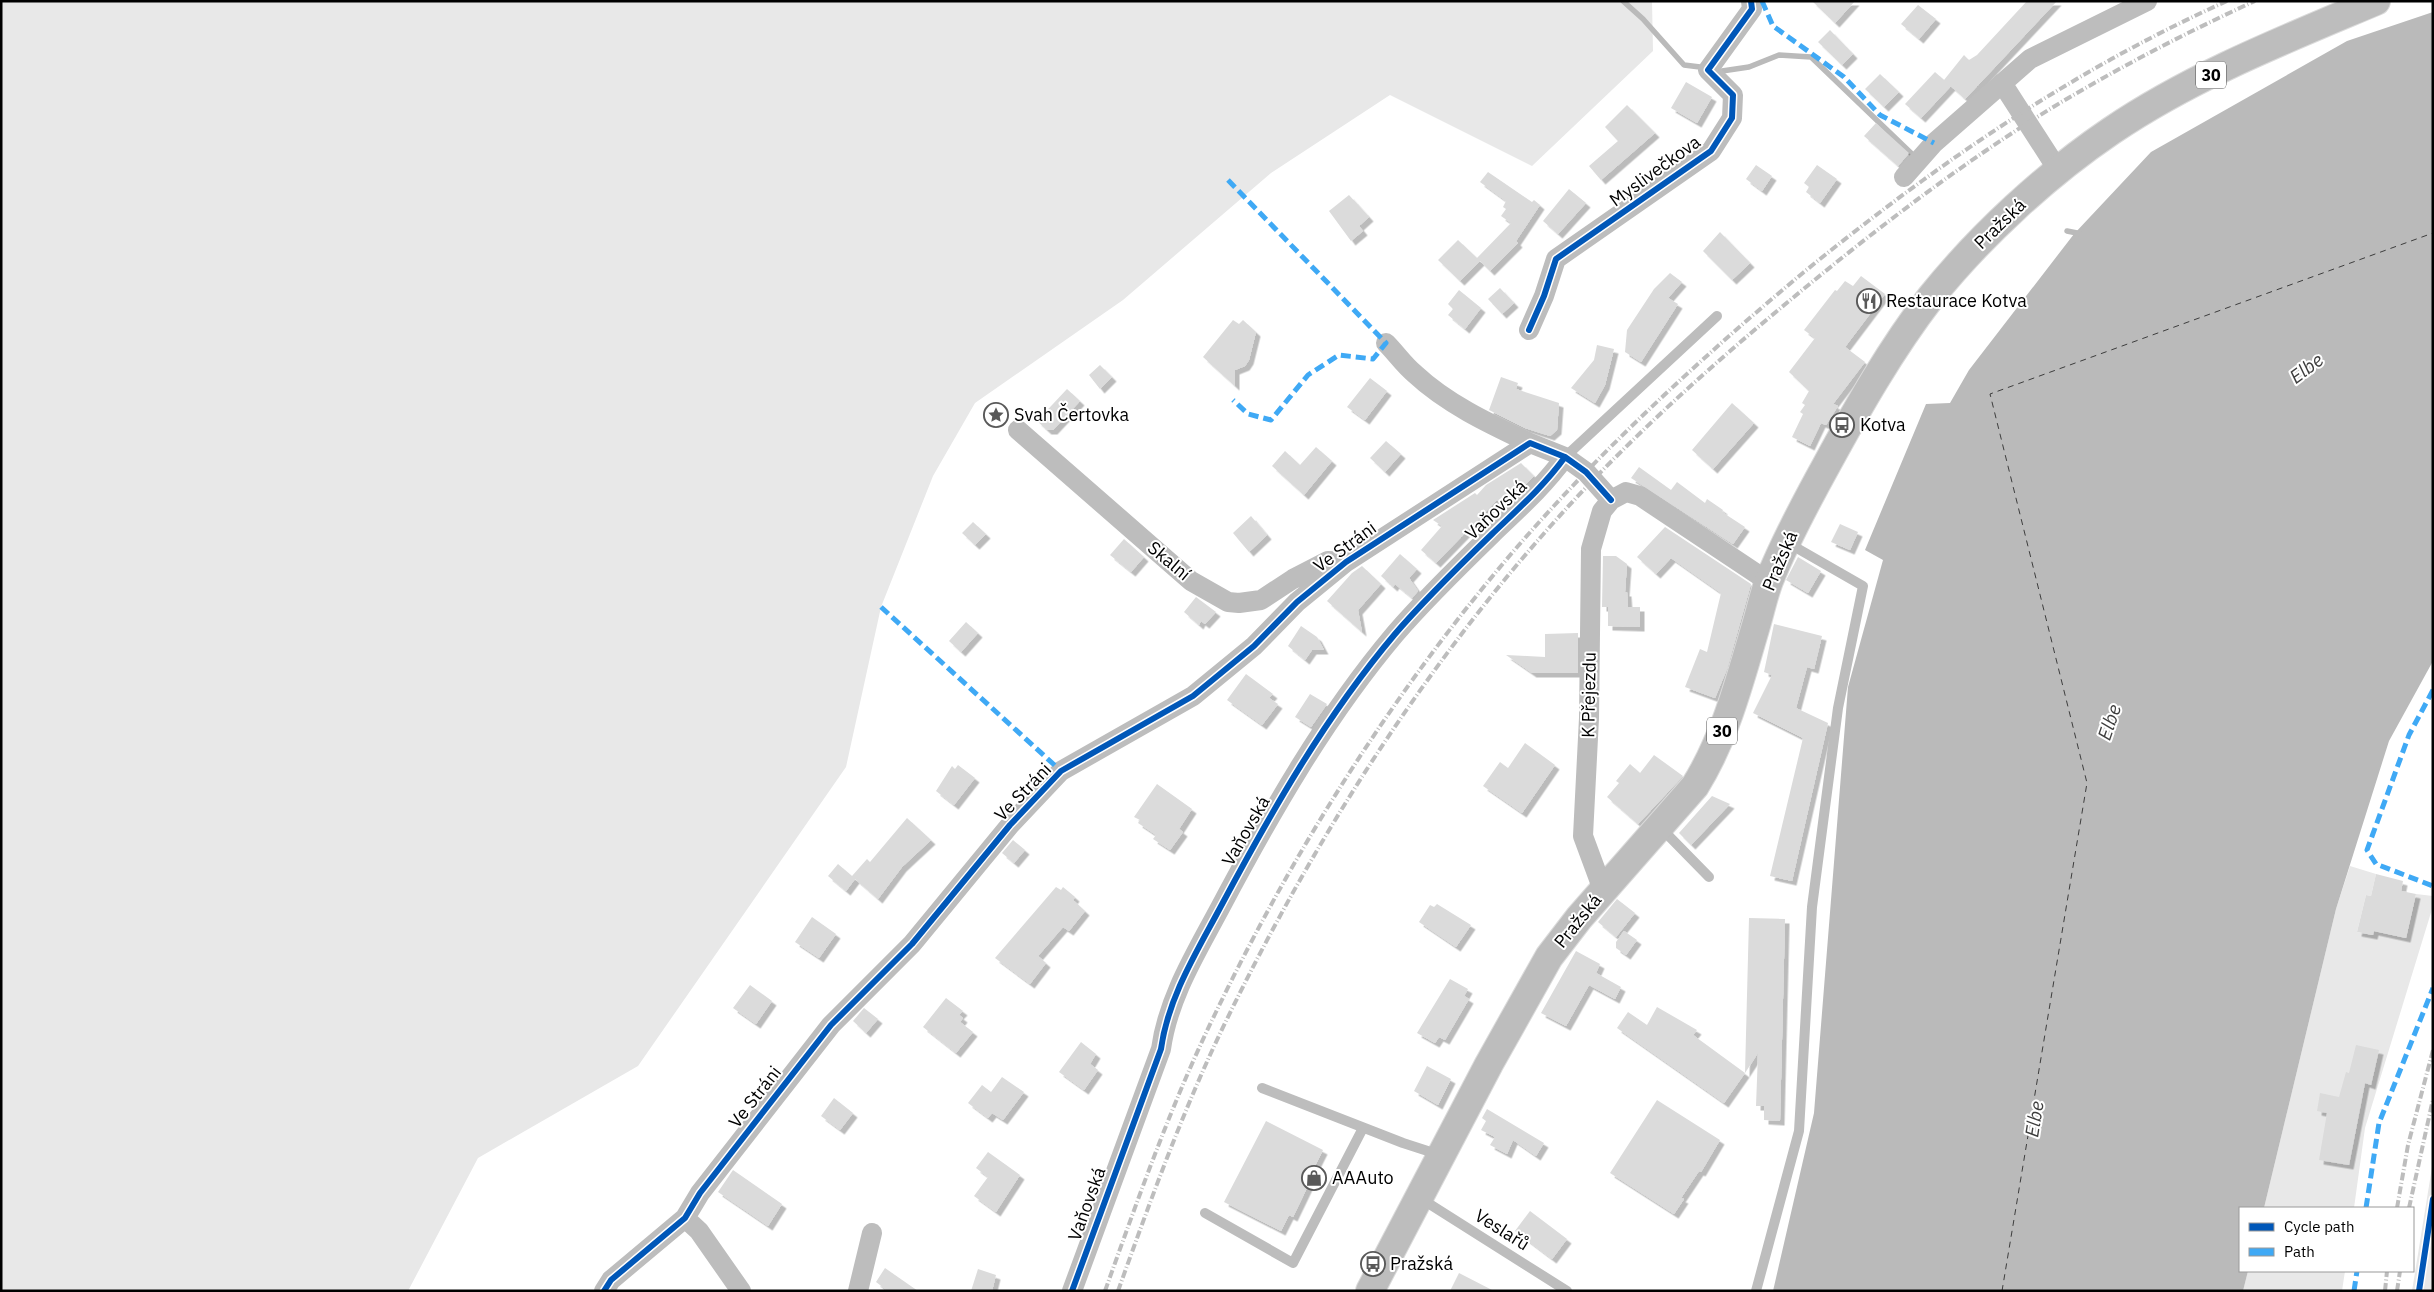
<svg xmlns="http://www.w3.org/2000/svg" width="2434" height="1292" viewBox="0 0 2434 1292" font-family="'IBM Plex Sans',sans-serif">
<style>
.green{fill:#e8e8e8}
.water{fill:#bababa}
.lines{fill:none;stroke-linecap:round;stroke-linejoin:round}
.stream{stroke:#bababa;stroke-width:5.5}
.ferry{stroke:#3d3d3d;stroke-width:1;stroke-dasharray:6 5;stroke-linecap:butt}
.building{fill:#dbdbdb;filter:url(#shadow)}
.primary-casing{stroke:#dbdbdb;stroke-width:30}
.lane{stroke:#bdbdbd;stroke-width:10}
.street{stroke:#bdbdbd;stroke-width:20}
.primary{stroke:#bdbdbd;stroke-width:28}
.rail{stroke:#bdbdbd;stroke-width:4;stroke-dasharray:8 2.5 1 2.5;stroke-linecap:butt}
.quiet{stroke:#3fa9f5;stroke-width:5;stroke-dasharray:10 5;stroke-linecap:butt}
.cycleway-casing{stroke:#fff;stroke-width:9}
.cycleway{stroke:#0057b8;stroke-width:6}
.labels{text-anchor:middle;stroke-width:4;stroke-linejoin:round;paint-order:stroke}
.shield{fill:#fff;stroke:#4c4c4c;stroke-width:1}
.shield-label{font-size:16px;font-weight:bold;fill:#000}
.street-label{font-size:18px;fill:#000;stroke:#fff}
.poi-label{font-size:18px;fill:#000;stroke:#fff;text-anchor:start}
.water-label{font-size:19px;font-style:italic;fill:#3d3d3d;stroke:#fff}
</style>
<defs>
<filter id="shadow"><feDropShadow dx="4.5" dy="4.5" stdDeviation="0" flood-color="#0004"/></filter>
</defs>
<rect width="100%" height="100%" fill="#fff"/>
<path class="green" d="M1,1H1652L1653,51L1532,166L1390,95L1271,173L1123,300L975,403L933,476L881,607L846,767L638,1066L478,1158L408,1291H1Z
M2350,866L2376,874L2371,896L2366,895L2357,932L2372,935L2374,931L2406,938L2416,894L2433,896V906L2365,1128L2354,1208H2264L2336,909Z
M2433,1161V1291H2412Z
M2248,1271H2345L2342,1291H2243Z"/>
<path class="water" d="M2433,12V661L2389,741L2336,909L2264,1208H2240V1271H2248L2243,1291H1773L1814,1113L1848,687L1883,560L1865,550L1926,404L1950,403L1969,370L2074,234L2151,152L2347,41Z"/>
<g class="lines">
<path class="stream" d="M1623,1L1643,19L1684,65L1700,67
M1722,71L1749,67L1779,55L1811,57L1912,154
M2067,231L2082,234"/>
<path class="ferry" d="M2002,1291L2087,783L1990,394L2433,233"/>
</g>
<path class="building" d="M1812,1H1855L1835,23Z
M2027,1H2057L1965,99L1944,80L1964,55L1969,60L1977,55Z
M1918,5L1936,19L1919,39L1901,24Z
M1830,30L1853,54L1842,65L1818,42Z
M1935,72L1951,86L1921,118L1905,104Z
M1880,74L1899,92L1884,107L1865,89Z
M1686,82L1712,97L1697,123L1671,108Z
M1627,105L1655,133L1601,180L1589,166L1618,141L1605,127Z
M1876,123L1909,153L1898,166L1864,136Z
M1756,165L1772,176L1762,191L1746,179Z
M1817,165L1837,179L1820,203L1806,192L1809,187L1804,183Z
M1488,172L1532,202L1534,200L1540,205L1516,241L1518,243L1490,271L1480,261L1460,281L1438,260L1458,240L1477,258L1511,223L1501,216L1506,209L1503,207L1506,201L1480,182Z
M1569,189L1586,203L1558,234L1543,221Z
M1349,195L1369,217L1359,226L1363,231L1351,241L1329,211Z
M1720,232L1750,263L1732,280L1703,251Z
M1670,273L1682,282L1668,298L1678,304L1641,362L1625,352L1627,330L1654,289Z
M1861,276L1885,294L1845,347L1865,362L1833,404L1838,406L1826,425L1821,423L1810,446L1792,437L1803,414L1800,412L1805,405L1802,403L1809,391L1789,372L1815,338L1804,330L1835,290L1837,291L1845,281L1853,286Z
M1500,288L1514,303L1502,314L1488,299Z
M1459,290L1481,308L1465,329L1448,315L1453,309L1448,304Z
M1233,320L1239,324L1243,320L1256,332L1249,360L1245,366L1235,370V386L1203,357Z
M1597,345L1614,349L1605,385L1595,403L1571,388L1594,360Z
M1100,365L1112,377L1100,389L1089,375Z
M1501,377L1518,383L1516,389L1559,403L1557,430L1550,436L1525,428L1489,410Z
M1370,378L1387,391L1365,420L1347,407Z
M1067,389L1080,401L1053,430H1047L1037,421Z
M1732,403L1754,423L1713,469L1692,450Z
M1386,441L1401,454L1385,472L1370,458Z
M1316,447L1332,461L1304,495L1272,466L1285,451L1300,465Z
M1521,463L1534,476L1504,506L1497,500L1436,563L1421,550L1442,526L1433,520L1475,493L1477,495L1486,485Z
M1639,467L1671,490L1677,482L1705,503L1707,499L1723,510L1722,512L1745,527L1733,544L1631,478Z
M1251,516L1267,535L1249,552L1233,533Z
M973,522L986,534L975,545L962,533Z
M1840,524L1858,532L1850,550L1831,542Z
M1665,527L1751,584L1727,669L1715,698L1685,687L1700,649L1707,652L1721,593L1671,558L1656,574L1637,557Z
M1124,539L1144,557L1131,572L1110,555Z
M1400,554L1417,569L1409,578L1418,591L1412,598L1395,584L1393,587L1381,576Z
M1603,556H1616L1627,564L1625,592H1627L1628,607H1640V627L1608,626V607H1602Z
M1798,557L1821,571L1808,593L1786,580Z
M1362,566L1381,584L1358,610L1362,632L1327,601L1352,573Z
M1196,597L1216,612L1205,624L1201,621L1199,625L1184,612Z
M966,622L978,633L961,652L949,641Z
M1774,624L1822,636L1814,669L1807,667L1796,708L1828,723L1792,881L1770,876L1803,738L1753,713L1772,675L1764,672Z
M1301,626L1317,637L1324,650H1312L1305,660L1288,646Z
M1578,633V673H1532L1506,655L1545,657V634Z
M1246,674L1273,694L1269,698L1278,704L1262,725L1227,700Z
M1310,694L1327,704L1311,727L1295,717Z
M1525,743L1555,765L1522,813L1483,786L1500,762L1508,768Z
M1654,755L1683,776L1638,824L1607,797L1619,783L1616,781L1630,764L1640,773Z
M958,765L975,778L954,805L936,791L952,766L955,769Z
M1157,784L1192,809L1179,829L1183,832L1170,850L1153,839L1156,835L1138,823L1140,820L1134,817Z
M1712,796L1730,804L1691,845L1679,833Z
M907,818L931,840L902,867L878,899L855,879L846,891L828,876L838,864L852,876L867,859L870,862Z
M1013,840L1025,850L1014,863L1002,853Z
M2376,874L2403,881L2401,891L2416,894L2406,938L2374,931L2373,935L2357,932L2366,895L2371,896Z
M1056,887L1061,890L1063,887L1075,897L1073,900L1085,911L1069,931L1063,927L1038,956L1046,963L1030,984L995,958Z
M1617,899L1635,913L1616,937L1598,922Z
M1437,904L1471,925L1456,947L1419,922L1430,905L1434,907Z
M812,917L836,934L819,958L795,942Z
M1749,918L1785,919L1780,1121L1764,1120V1106H1756L1758,1053L1745,1073Z
M1624,931L1637,940L1626,955L1616,948V942Z
M1576,951L1600,964L1596,973L1621,987L1615,999L1589,985L1566,1026L1541,1013Z
M1450,979L1468,989L1464,996L1469,999L1445,1040L1439,1037L1435,1043L1417,1033Z
M750,985L772,1001L756,1024L733,1008Z
M946,998L963,1011L959,1015L963,1018L960,1022L973,1032L956,1053L923,1027Z
M1657,1007L1697,1030L1693,1035L1745,1073L1724,1103L1617,1028L1628,1012L1647,1025Z
M864,1008L878,1019L866,1033L853,1021Z
M1081,1042L1096,1054L1090,1064L1098,1070L1084,1090L1059,1072Z
M2356,1045L2379,1050L2371,1085L2365,1083L2349,1165L2319,1160L2327,1113L2317,1111L2320,1093L2339,1097L2346,1072L2349,1073Z
M1427,1066L1451,1079L1438,1105L1414,1091Z
M1002,1077L1024,1092L1003,1120L992,1113L988,1118L968,1103L982,1085L991,1092Z
M834,1098L853,1113L840,1130L821,1116Z
M1657,1100L1720,1140L1701,1172L1699,1171L1681,1198L1684,1199L1674,1214L1610,1173Z
M1487,1109L1544,1143L1536,1156L1513,1140L1507,1154L1490,1145L1495,1137L1481,1130L1486,1121L1482,1118Z
M1266,1121L1323,1150L1315,1166L1317,1167L1293,1217L1289,1215L1281,1231L1224,1202Z
M988,1152L1020,1175L996,1212L974,1196L988,1177L976,1168Z
M733,1170L782,1204L768,1226L718,1192Z
M1530,1211L1567,1239L1552,1259L1515,1231Z
M885,1268L895,1275L918,1291H888L876,1282Z
M978,1269L996,1275L992,1291H971Z
M1459,1273L1494,1291H1450Z"/>
<g class="lines">
<defs>
<path id="primary" d="M1370,1291L1489,1064L1549,957L1579,918L1695,786C1725,738 1739,683 1755,629C1760,613 1763,597 1769,581C1785,541 1806,502 1827,464C1858,407 1891,349 1931,297C1980,236 2046,175 2111,131C2192,76 2286,39 2376,1"/>
</defs>
<use href="#primary" class="primary-casing"/>
<path class="lane" d="M1565,457L1717,316
M1661,828L1709,877
M1262,1088L1403,1143L1440,1155
M1420,1198L1567,1291
M1205,1213L1293,1263L1363,1128
M1756,1291L1799,1131L1812,907L1838,708L1863,586L1788,543"/>
<path class="street" d="M2002,83L2058,170
M1904,177L1934,143L2030,59L2147,1
M1529,330L1544,296L1556,259L1711,151L1732,118L1733,95L1708,70L1752,9L1751,1
M1386,343C1396,353 1404,365 1415,374C1447,404 1490,424 1530,443
M1018,430L1191,581L1228,602L1239,603L1261,600L1293,579L1328,561L1346,562
M1603,890L1583,836L1589,718L1591,549L1602,511L1611,500L1626,492L1640,496L1769,582
M685,1218L699,1231L741,1291
M604,1291L611,1280L685,1218L700,1193L831,1025L912,944L1010,825L1061,771L1193,696L1254,646L1297,602L1346,562L1530,443L1565,457L1586,472L1611,500
M858,1291L872,1233
M1072,1291L1161,1049C1168,998 1196,953 1220,908C1271,812 1325,717 1395,634C1425,599 1459,566 1492,534C1518,509 1544,486 1565,457"/>
<use href="#primary" class="primary"/>
<path class="rail" d="M2397,1208L2408,1145L2433,1050
M2409,1208L2433,1099
M1105,1291C1139,1196 1172,1102 1216,1012C1296,846 1397,686 1518,546C1604,447 1703,356 1804,272C1934,166 2073,70 2227,1
M1118,1291C1151,1199 1184,1107 1227,1019C1316,836 1428,660 1565,510C1639,429 1722,356 1806,287C1884,223 1964,162 2050,109C2116,69 2185,33 2255,1
M2385,1291L2387,1271
M2397,1291L2400,1271"/>
<path class="quiet" d="M1762,1L1773,26L1844,77L1880,115L1934,143
M1228,180L1386,343L1373,359L1339,355L1308,375L1271,420L1248,414L1233,400
M881,607L1061,771
M2433,690L2409,735L2367,850L2376,864L2433,886
M2366,1208L2379,1123L2433,988
M2354,1291L2357,1271"/>
<defs>
<path id="cycleway" d="M1529,330L1544,296L1556,259L1711,151L1732,118L1733,95L1708,70L1752,9L1751,1
M604,1291L611,1280L685,1218L700,1193L831,1025L912,944L1010,825L1061,771L1193,696L1254,646L1297,602L1346,562L1530,443L1565,457L1586,472L1611,500
M1072,1291L1161,1049C1168,998 1196,953 1220,908C1271,812 1325,717 1395,634C1425,599 1459,566 1492,534C1518,509 1544,486 1565,457
M2419,1291L2433,1199"/>
</defs>
<use href="#cycleway" class="cycleway-casing"/>
<use href="#cycleway" class="cycleway"/>
</g>
<defs>
<symbol id="restaurant-ring" viewBox="-11 -11 22 22"><circle r="9.5" fill="#fff" stroke="#595959" stroke-width="1.5"/><path d="M-5-6h1v4h1v-4h1v4h1v-4h1v5L-1.5 .5V6h-2V.5L-5-1ZM5-6V6H3V1.5H1.5Q1.5-4 5-6Z" fill="#595959"/></symbol>
<symbol id="sight-ring" viewBox="-11 -11 22 22"><circle r="9.5" fill="#fff" stroke="#595959" stroke-width="1.5"/><path d="M0-6L1.8-2.2L6-1.7L2.9 1.2L3.7 5.4L0 3.3L-3.7 5.4L-2.9 1.2L-6-1.7L-1.8-2.2Z" fill="#595959"/></symbol>
<symbol id="bus-ring" viewBox="-11 -11 22 22"><circle r="9.5" fill="#fff" stroke="#595959" stroke-width="1.5"/><path d="M-5-6H5V4H4V6H2V4H-2V6H-4V4H-5ZM-3.5-4V0h7V-4ZM-3.5 1.2v1.5H-2V1.2ZM2 1.2v1.5H3.5V1.2Z" fill="#595959"/></symbol>
<symbol id="shop-ring" viewBox="-11 -11 22 22"><circle r="9.5" fill="#fff" stroke="#595959" stroke-width="1.5"/><path d="M-5-2.5h2.3a2.7 3.5 0 0 1 5.4 0H5L5.5 6h-11ZM-1.5-2.5h3a1.5 2.3 0 0 0-3 0Z" fill="#595959"/></symbol>
</defs>
<g fill-rule="evenodd">
<use href="#restaurant-ring" x="1855" y="287" width="28" height="28"/>
<use href="#sight-ring" x="982" y="401" width="28" height="28"/>
<use href="#bus-ring" x="1828" y="411" width="28" height="28"/>
<use href="#shop-ring" x="1300" y="1164" width="28" height="28"/>
<use href="#bus-ring" x="1359" y="1250" width="28" height="28"/>
</g>
<g class="labels">
<g class="shield">
<rect x="2196" y="61.5" width="30" height="27" rx="4"/>
<rect x="1707" y="717.5" width="30" height="27" rx="4"/>
</g>
<g class="shield-label">
<text x="2211" y="81">30</text>
<text x="1722" y="737">30</text>
</g>
<g class="street-label">
<text transform="translate(1655 171) rotate(-36)" y="6">Myslivečkova</text>
<text transform="translate(2000 224) rotate(-44)" y="6">Pražská</text>
<text transform="translate(1496 510) rotate(-44)" y="6">Vaňovská</text>
<text transform="translate(1345 547) rotate(-36)" y="6">Ve Stráni</text>
<text transform="translate(1169 561) rotate(40)" y="6">Skalní</text>
<text transform="translate(1780 561) rotate(-67)" y="6">Pražská</text>
<text transform="translate(1589 695) rotate(-89)" y="6">K Přejezdu</text>
<text transform="translate(1023 792) rotate(-46)" y="6">Ve Stráni</text>
<text transform="translate(1246 831) rotate(-60)" y="6">Vaňovská</text>
<text transform="translate(1578 921) rotate(-51)" y="6">Pražská</text>
<text transform="translate(755 1097) rotate(-52)" y="6">Ve Stráni</text>
<text transform="translate(1087 1204) rotate(-70)" y="6">Vaňovská</text>
<text transform="translate(1502 1230) rotate(32)" y="6">Veslařů</text>
</g>
<g class="poi-label">
<text x="1886" y="307">Restaurace Kotva</text>
<text x="1014" y="421">Svah Čertovka</text>
<text x="1860" y="431">Kotva</text>
<text x="1332" y="1184">AAAuto</text>
<text x="1390" y="1270">Pražská</text>
</g>
<g class="water-label">
<text transform="translate(2306 368) rotate(-37)" y="7">Elbe</text>
<text transform="translate(2109 722) rotate(-71)" y="7">Elbe</text>
<text transform="translate(2034 1119) rotate(-81)" y="7">Elbe</text>
</g>
</g>
<rect width="2434" height="1292" fill="none" stroke="#000000" stroke-width="5"/>
<rect x="2239" y="1207" width="175" height="65" fill="#ffffff" stroke="#999999"/>
<rect x="2249" y="1223" width="25" height="8" fill="#0057b8" stroke="#999999"/>
<text x="2284" y="1232" font-size="15" fill="#000000">Cycle path</text>
<rect x="2249" y="1248" width="25" height="8" fill="#3fa9f5" stroke="#999999"/>
<text x="2284" y="1257" font-size="15" fill="#000000">Path</text>
</svg>
